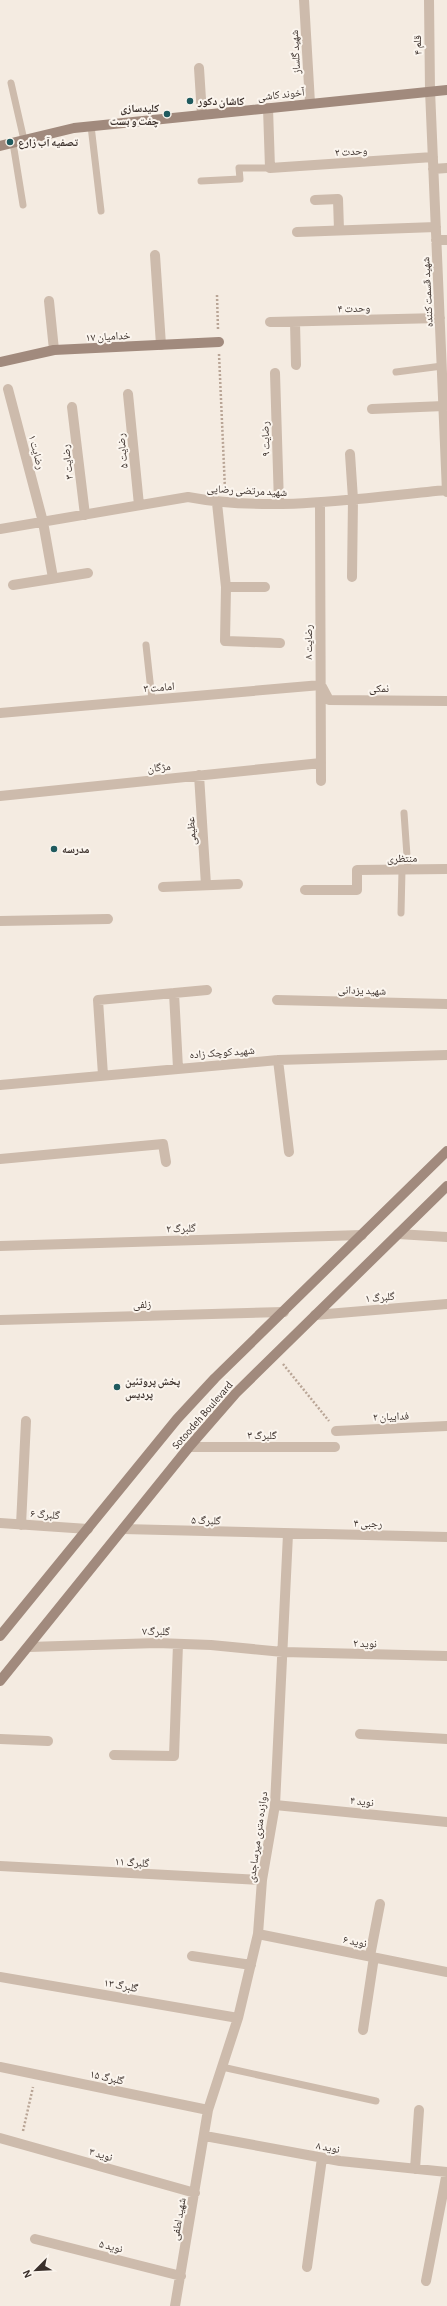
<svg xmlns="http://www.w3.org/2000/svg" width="447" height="2306" viewBox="0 0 447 2306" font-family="'Alegreya Sans','Noto Naskh Arabic',sans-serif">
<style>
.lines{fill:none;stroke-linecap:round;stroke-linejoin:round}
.path{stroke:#b9a596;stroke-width:2.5;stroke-dasharray:2 2;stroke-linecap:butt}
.lane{stroke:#cdbbac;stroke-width:7}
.street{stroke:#cdbbac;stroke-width:10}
.secondary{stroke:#a18a7d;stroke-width:10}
.poi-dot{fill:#1f5a5e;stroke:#fbf5ee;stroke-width:1.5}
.labels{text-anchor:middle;stroke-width:4;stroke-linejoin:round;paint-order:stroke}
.street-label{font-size:11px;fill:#3b302b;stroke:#fbf5ee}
.poi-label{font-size:11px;font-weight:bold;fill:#3b302b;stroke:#fbf5ee;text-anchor:start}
</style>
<rect width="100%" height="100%" fill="#f4ebe1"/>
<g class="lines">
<path class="path" d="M217,295L218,329
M219,354L225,489
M283,1364L329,1421
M23,2131L33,2087"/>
<path class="lane" d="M11,83L24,140
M91,126L101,211
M13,143L23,205
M201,181L240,179L239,168H270
M396,372L442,366
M146,645L152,700
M404,813L408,870
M401,913L402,870
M222,2067L376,2101"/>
<path class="street" d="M304,0L310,103
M429,0L430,90L447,492
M199,68L202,115
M268,108L270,168L433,157
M433,169L447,168
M315,200L338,199L339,230
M297,232L436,227
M436,240H447
M155,255L161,345
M49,301L54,350
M270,322L440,318
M295,322L296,365
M275,373L279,504
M8,389L43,522L53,578
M128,394L139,505
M72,407L85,515
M372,409L444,406
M350,454L353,499L352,577
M217,503L226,587L225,641L280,643
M320,503L321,781
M0,529L188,497C273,513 361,498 447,490
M13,585L88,573
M226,587H265
M0,713L321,685L329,700L447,701
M199,775L206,885
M0,796L321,763
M163,887L238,884
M305,890H357V870L447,869
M0,921L108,919
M174,993L178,1068
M277,1000L447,1004
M278,1060L289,1152
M103,1075L98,1000L207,990
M0,1085L278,1060L447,1055
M0,1159L163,1144L166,1162
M398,1234L447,1237
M0,1246L362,1235
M315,1315L447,1304
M0,1320L284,1312
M336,1431L447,1426
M189,1447H335
M0,1523L88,1529
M21,1525L26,1421
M123,1529L447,1537
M29,1647L157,1643L211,1645L283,1652L447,1656
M360,1734L447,1739
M0,1739L48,1741
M114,1755L174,1756L178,1644
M275,1805L447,1822
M0,1866L262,1880
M258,1934L447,1972
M192,1956L251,1965
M370,1956L380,1904
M0,1977L238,2018
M363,2030L374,1957
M0,2067L208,2110
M205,2136L340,2161L447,2172
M0,2138L195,2193
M415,2169L419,2110
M35,2239L181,2276
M307,2267L322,2158
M426,2281L447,2172
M175,2306L208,2110L238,2018L258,1934L262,1880L275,1805L288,1534"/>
<path class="secondary" d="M0,146L74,128L447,90
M0,362L54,350L219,342
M0,1636L177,1419L215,1378L447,1151
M0,1681L189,1447L236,1393L447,1186"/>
</g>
<g class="poi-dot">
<circle cx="190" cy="101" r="4"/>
<circle cx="167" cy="114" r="4"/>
<circle cx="10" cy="142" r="4"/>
<circle cx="54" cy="849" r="4"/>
<circle cx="117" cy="1387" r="4"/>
</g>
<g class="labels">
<g class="street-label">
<text transform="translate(417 45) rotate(-90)" y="4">قلم ۴</text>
<text transform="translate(295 52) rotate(-93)" y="4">شهید گلساز</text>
<text transform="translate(281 94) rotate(-6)" y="4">آخوند کاشی</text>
<text transform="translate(351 151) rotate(-4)" y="4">وحدت ۲</text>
<text transform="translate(427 292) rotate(-93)" y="4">شهید قسمت کننده</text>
<text transform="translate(354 308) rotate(-2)" y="4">وحدت ۴</text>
<text transform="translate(108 336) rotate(-3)" y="4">خدامیان ۱۷</text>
<text transform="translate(265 439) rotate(-92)" y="4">رضایت ۹</text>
<text transform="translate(122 451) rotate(-96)" y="4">رضایت ۵</text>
<text transform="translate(37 452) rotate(75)" y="4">رضایت ۱</text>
<text transform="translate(67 462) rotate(-97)" y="4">رضایت ۳</text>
<text transform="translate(247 490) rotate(3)" y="4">شهید مرتضی رضایی</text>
<text transform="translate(308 642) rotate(-90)" y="4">رضایت ۸</text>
<text transform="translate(159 687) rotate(-5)" y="4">امامت ۳</text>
<text x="379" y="692">نمکی</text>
<text transform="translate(159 767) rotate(-6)" y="4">مژگان</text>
<text transform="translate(191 831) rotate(-94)" y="4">عظیمی</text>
<text transform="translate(402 858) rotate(-1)" y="4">منتظری</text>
<text transform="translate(362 990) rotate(2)" y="4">شهید یزدانی</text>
<text transform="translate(222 1052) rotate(-4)" y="4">شهید کوچک زاده</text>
<text transform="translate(181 1228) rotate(-2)" y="4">گلبرگ ۲</text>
<text transform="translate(380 1297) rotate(-5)" y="4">گلبرگ ۱</text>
<text transform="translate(142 1304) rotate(-2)" y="4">زلفی</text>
<text transform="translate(202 1415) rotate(-49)" y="4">Sotoodeh Boulevard</text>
<text transform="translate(391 1416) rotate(-2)" y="4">فداییان ۲</text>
<text x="262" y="1439">گلبرگ ۳</text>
<text transform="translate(45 1514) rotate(4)" y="4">گلبرگ ۶</text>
<text transform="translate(206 1520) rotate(2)" y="4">گلبرگ ۵</text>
<text transform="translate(368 1523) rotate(1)" y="4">رجبی ۴</text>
<text transform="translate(156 1631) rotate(1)" y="4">گلبرگ۷</text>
<text transform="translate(365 1643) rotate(1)" y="4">نوید ۲</text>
<text transform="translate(362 1801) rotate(6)" y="4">نوید ۴</text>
<text transform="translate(257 1837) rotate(-82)" y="4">دوازده متری میرساجدی</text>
<text transform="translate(132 1862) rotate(3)" y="4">گلبرگ ۱۱</text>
<text transform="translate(355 1941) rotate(11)" y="4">نوید ۶</text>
<text transform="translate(121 1985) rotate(10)" y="4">گلبرگ ۱۳</text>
<text transform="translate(107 2077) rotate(12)" y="4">گلبرگ ۱۵</text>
<text transform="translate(328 2147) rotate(10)" y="4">نوید ۸</text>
<text transform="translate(101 2154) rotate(16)" y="4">نوید ۳</text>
<text transform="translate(178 2219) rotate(-80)" y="4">شهید لطفی</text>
<text transform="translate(111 2246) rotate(14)" y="4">نوید ۵</text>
</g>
<g class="poi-label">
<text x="198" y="105">کاشان دکور</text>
<text x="159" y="112" text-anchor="end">کلیدسازی<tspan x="159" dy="13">چفت و بست</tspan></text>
<text x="18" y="146">تصفیه آب زارع</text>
<text x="62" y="853">مدرسه</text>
<text x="125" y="1385">پخش پروتئین<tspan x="125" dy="13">پردیس</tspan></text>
</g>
</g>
<g transform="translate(36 2270) rotate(246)" stroke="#fbf5ee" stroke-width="3" paint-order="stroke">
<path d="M0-3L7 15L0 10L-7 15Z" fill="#3b302b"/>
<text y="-6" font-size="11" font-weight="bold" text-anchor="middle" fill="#3b302b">N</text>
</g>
</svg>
